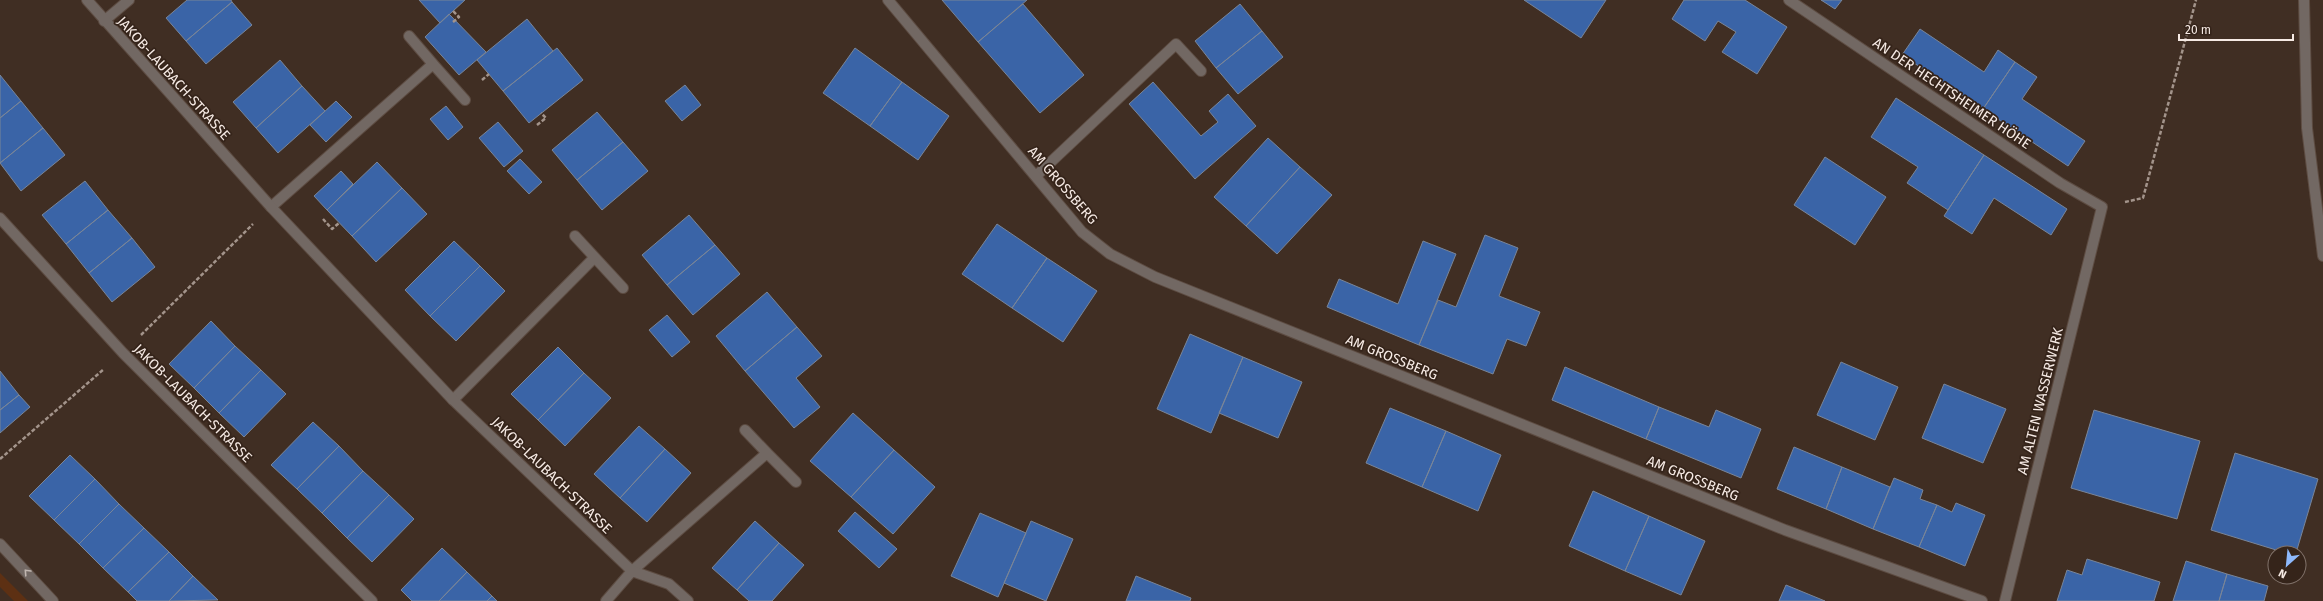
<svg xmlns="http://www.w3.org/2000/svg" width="2323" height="601" viewBox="0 0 2323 601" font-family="'Fira Sans',sans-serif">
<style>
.green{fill:#5d3013}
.building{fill:#3a64a7;stroke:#798598}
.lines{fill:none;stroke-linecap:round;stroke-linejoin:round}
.service-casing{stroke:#5d4c42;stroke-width:12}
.minor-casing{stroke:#5d4c42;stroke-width:12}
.path{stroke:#a3948b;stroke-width:2.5;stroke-dasharray:4 2;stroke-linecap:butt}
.service{stroke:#726863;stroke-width:10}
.minor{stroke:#726863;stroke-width:10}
.oneway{stroke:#c1b6b0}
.labels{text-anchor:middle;stroke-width:3.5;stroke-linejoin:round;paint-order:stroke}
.street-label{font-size:14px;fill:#f6eae4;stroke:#35241a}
</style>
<rect width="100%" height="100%" fill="#402e23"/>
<path class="green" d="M0,573L28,601H14L0,587Z"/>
<path class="building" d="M187,0H231L232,2L186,41L166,18Z
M419,0H465L440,23Z
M942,0H1027L978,42Z
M1524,0H1606L1581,38Z
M1684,0H1745L1787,27L1757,74L1722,52L1736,32L1718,21L1705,41L1672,19Z
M1821,0H1842L1835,9Z
M232,2L252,25L206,64L186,41Z
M1023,4L1084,75L1040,113L978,42Z
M1240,4L1262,31L1216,68L1195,41Z
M449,14L486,52L459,75L425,37Z
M527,19L553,51L503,91L477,60Z
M1920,29L1984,72L1998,50L2015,62L1983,109L1902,55Z
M1262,31L1283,57L1238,94L1216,68Z
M557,48L583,80L529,123L503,91Z
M855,48L902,82L870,126L823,93Z
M280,60L302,86L256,128L233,102Z
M2015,62L2037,77L2022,99L2085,141L2068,166L1983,109Z
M0,75L21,101L0,118Z
M902,82L949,116L918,160L870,126Z
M1153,82L1201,136L1218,122L1209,111L1228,94L1256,126L1195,179L1129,104Z
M685,85L701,105L682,121L665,101Z
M302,86L325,111L278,153L256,128Z
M1896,98L1984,155L1948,210L1907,183L1918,167L1871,137Z
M21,101L43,128L0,163V118Z
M336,101L352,117L326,142L310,125Z
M446,106L463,127L448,140L430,119Z
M597,112L623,142L577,180L552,150Z
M498,122L523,151L504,167L479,138Z
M43,128L65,155L21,191L0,163Z
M1268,138L1300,167L1246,226L1214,197Z
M623,142L648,171L602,210L577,180Z
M1984,155L2067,209L2051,235L1994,198L1972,234L1944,216Z
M1825,157L1886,197L1855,245L1794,205Z
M520,159L542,182L529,194L507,171Z
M377,162L402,188L352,236L327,210Z
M1300,167L1332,195L1277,254L1246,226Z
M341,171L353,184L327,210L314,196Z
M85,181L108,210L66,244L42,215Z
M402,188L427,214L376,262L352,236Z
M108,210L132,238L89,273L66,244Z
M689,215L715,245L667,285L642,255Z
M997,224L1047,258L1012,308L962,274Z
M1485,235L1518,248L1499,296L1540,312L1526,346L1507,339L1493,374L1419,345L1438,300L1456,307Z
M132,238L155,267L112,302L89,273Z
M454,241L480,266L430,316L405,290Z
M1423,241L1456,254L1419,345L1327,307L1339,279L1398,304Z
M715,245L740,274L693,315L667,285Z
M1047,258L1097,291L1063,342L1012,308Z
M480,266L505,291L456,341L430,316Z
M767,292L797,327L745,371L716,336Z
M667,315L690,342L672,357L649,330Z
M211,321L235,346L194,388L169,364Z
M797,327L822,356L796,378L820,407L794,428L745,371Z
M1190,334L1243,357L1211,433L1157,409Z
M235,346L261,370L219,413L194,388Z
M558,347L584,373L538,420L511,394Z
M1243,357L1302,382L1278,438L1219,413Z
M1841,362L1898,387L1875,440L1817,415Z
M1565,367L1659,407L1646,439L1552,400Z
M261,370L286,394L244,437L219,413Z
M0,371L19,395L0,410Z
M584,373L611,398L565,446L538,420Z
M1944,384L2006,409L1983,463L1922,438Z
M19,395L30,407L0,433V410Z
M1659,407L1709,427L1716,410L1761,429L1741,478L1646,439Z
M1390,408L1446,431L1422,487L1366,463Z
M2094,410L2200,441L2177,519L2071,488Z
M853,413L894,450L851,497L810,461Z
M313,422L339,446L297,489L271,465Z
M639,426L665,449L620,498L594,474Z
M1446,431L1501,455L1478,511L1422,487Z
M339,446L363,471L322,513L297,489Z
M1794,447L1842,467L1826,509L1777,489Z
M665,449L691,473L647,522L620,498Z
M894,450L935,487L893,534L851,497Z
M2235,453L2318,479L2296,553H2286L2211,530Z
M70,455L95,479L54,520L29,496Z
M1842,467L1890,487L1873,529L1826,509Z
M363,471L389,495L347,538L322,513Z
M1894,478L1923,490L1920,499L1937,505L1919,547L1873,529Z
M95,479L119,504L79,544L54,520Z
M1593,491L1649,516L1625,571L1569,546Z
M389,495L414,519L372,562L347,538Z
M1956,503L1985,515L1965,566L1919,547L1937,505L1952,512Z
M119,504L144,528L103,568L79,544Z
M855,512L897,549L879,568L838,531Z
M980,513L1026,533L998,597L951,576Z
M1649,516L1705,541L1681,595L1625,571Z
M755,521L779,543L737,590L712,568Z
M1031,521L1073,539L1046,601L1004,583Z
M144,528L169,552L128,592L103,568Z
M779,543L804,565L772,601H749L737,590Z
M442,548L467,572L439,601H412L401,590Z
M169,552L193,576L169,601H137L128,592Z
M2087,559L2160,582L2154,601H2057L2067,570L2082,575Z
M2186,561L2227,574L2219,601H2173Z
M467,572L492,596L487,601H439Z
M2227,574L2268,586L2264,601H2219Z
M193,576L218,600L169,601Z
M1136,576L1191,598L1190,601H1126Z
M1786,585L1825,601H1779Z
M492,596L497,601H487Z"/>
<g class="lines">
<defs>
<path id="service" d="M104,21L129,0
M409,36L433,64
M1036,176L1176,44L1201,71
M271,207L433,64L465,100
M575,236L623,288
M453,400L594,258
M767,453L796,482
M632,571L767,453L745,430"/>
<path id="minor" d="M87,0L271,207L453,400L632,571L669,584L688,601
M888,0L1082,232L1110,254L1155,277L1785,530L1982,601
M1789,0L2060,183L2102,207L2005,601
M2304,0L2307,128L2323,256
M0,218L123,353L372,601
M0,544L53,601
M606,601L632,571"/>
</defs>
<use href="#service" class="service-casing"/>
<use href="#minor" class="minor-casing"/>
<path class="path" d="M453,22L459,17L453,11
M482,80L489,74
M537,125L546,118L541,113
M2125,202L2143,198L2196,0
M323,219L332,229L339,223
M141,335L253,224
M0,459L104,369"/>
<use href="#service" class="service"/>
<use href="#minor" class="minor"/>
</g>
<defs><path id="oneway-chevron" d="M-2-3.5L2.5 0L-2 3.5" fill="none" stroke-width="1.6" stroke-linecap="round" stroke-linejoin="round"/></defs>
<use class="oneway" href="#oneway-chevron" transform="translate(27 572) rotate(-133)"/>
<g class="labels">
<g class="street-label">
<text transform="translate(174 78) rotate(48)" y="5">JAKOB-LAUBACH-STRASSE</text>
<text transform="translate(1952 93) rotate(34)" y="5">AN DER HECHTSHEIMER HÖHE</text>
<text transform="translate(1063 185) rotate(49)" y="5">AM GROSSBERG</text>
<text transform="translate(1392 357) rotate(22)" y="5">AM GROSSBERG</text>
<text transform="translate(2040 401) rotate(-76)" y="5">AM ALTEN WASSERWERK</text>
<text transform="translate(193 403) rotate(45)" y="5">JAKOB-LAUBACH-STRASSE</text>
<text transform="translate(552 475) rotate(44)" y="5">JAKOB-LAUBACH-STRASSE</text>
<text transform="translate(1693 478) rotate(22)" y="5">AM GROSSBERG</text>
</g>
</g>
<g transform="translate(2287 565) rotate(207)"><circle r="19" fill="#35241a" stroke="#82736b"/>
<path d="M0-3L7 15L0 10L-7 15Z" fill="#8eb9fc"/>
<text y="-6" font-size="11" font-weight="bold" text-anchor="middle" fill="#f6eae4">N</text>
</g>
<path d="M2179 34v6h114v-6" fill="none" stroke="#f6eae4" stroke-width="2"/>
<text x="2185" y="34" font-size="12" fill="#f6eae4" stroke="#35241a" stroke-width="3" paint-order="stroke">20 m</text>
</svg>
